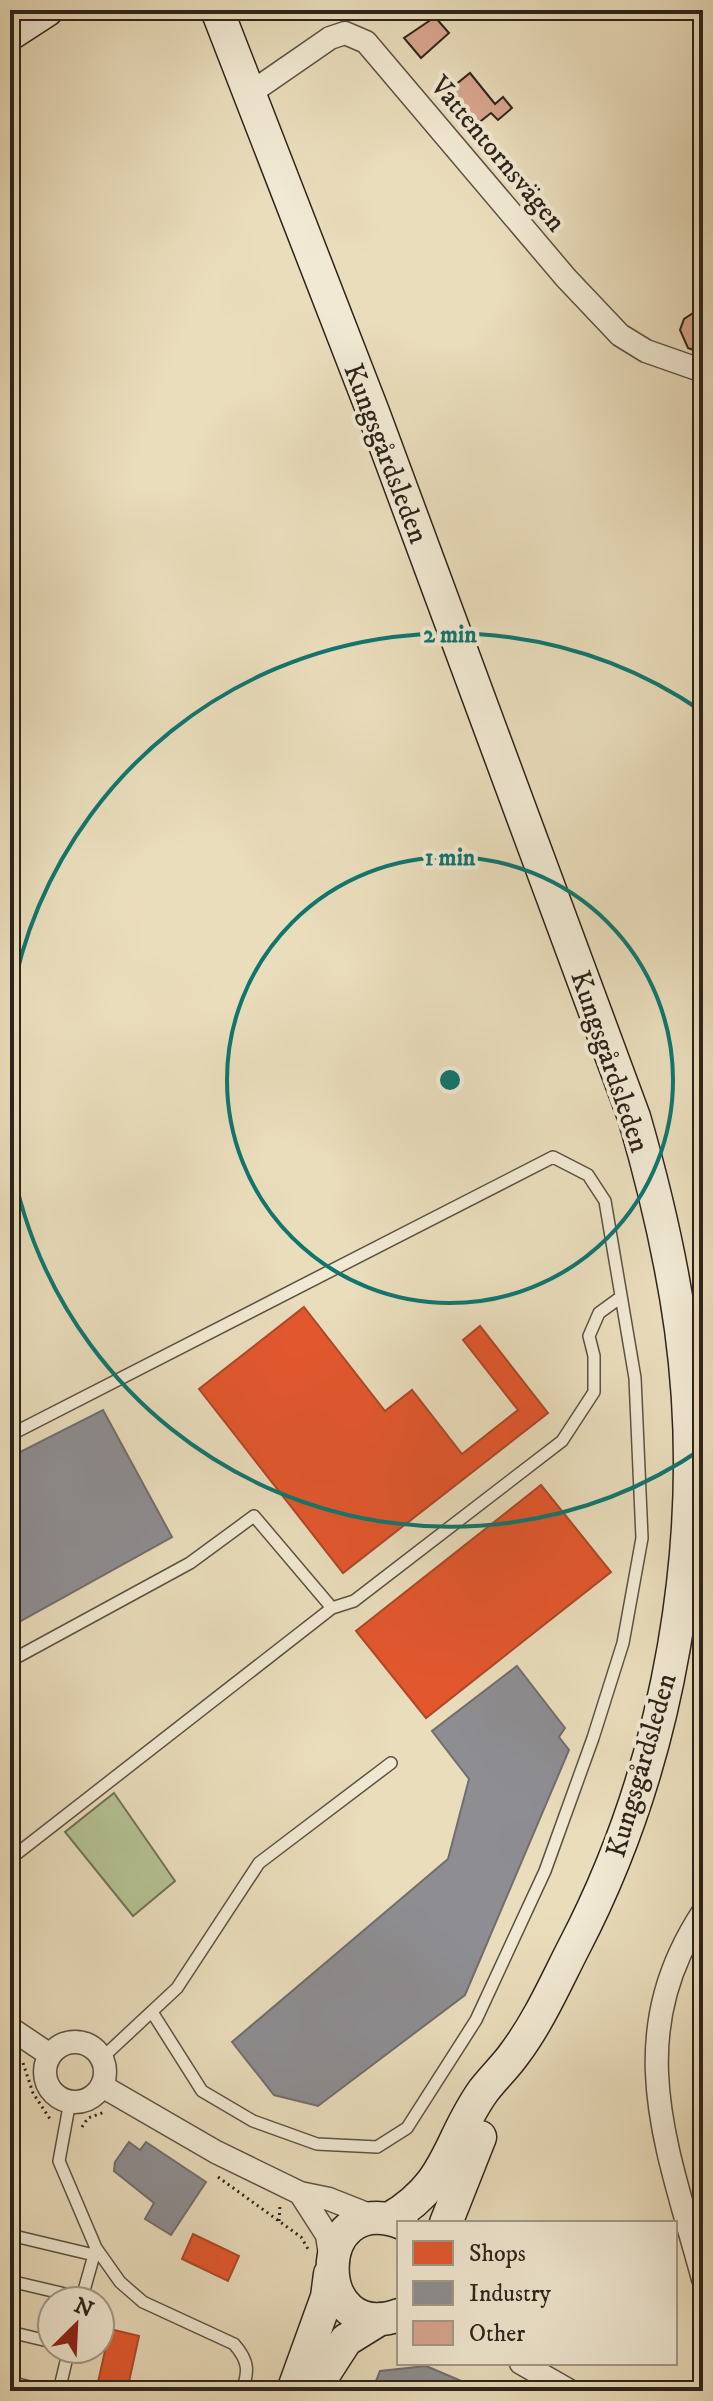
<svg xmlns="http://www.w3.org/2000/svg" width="713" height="2401" viewBox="0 0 713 2401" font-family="'IM FELL DW Pica',serif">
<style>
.green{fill:#b4c293;stroke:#707357;stroke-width:2}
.shops{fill:#e4572e;stroke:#ad4828;stroke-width:2}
.industry{fill:#8d8d92;stroke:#706e6e;stroke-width:2}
.building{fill:#d9a68f;stroke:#2d241b;stroke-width:2}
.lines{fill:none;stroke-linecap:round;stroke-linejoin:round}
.lane-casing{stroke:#5c5243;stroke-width:14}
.street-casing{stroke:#5c5243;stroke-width:25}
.secondary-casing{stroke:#2d241b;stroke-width:35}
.path{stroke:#2d241b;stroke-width:3;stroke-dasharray:2 4;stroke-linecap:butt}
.lane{stroke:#f1e9d3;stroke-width:11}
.street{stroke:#f1e9d3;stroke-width:22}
.secondary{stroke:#f1e9d3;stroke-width:32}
.ring{fill:none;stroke:#0f766e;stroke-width:4}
.labels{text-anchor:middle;stroke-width:8;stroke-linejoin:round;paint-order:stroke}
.street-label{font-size:28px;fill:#2d241b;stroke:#f1e9d3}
.centre{fill:#0f766e;stroke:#f1e9d3;stroke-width:4}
.ring-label{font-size:24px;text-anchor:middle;font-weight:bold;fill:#0f766e;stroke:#f1e9d3;stroke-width:8;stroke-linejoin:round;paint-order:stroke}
</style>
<rect width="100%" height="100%" fill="#eaddbc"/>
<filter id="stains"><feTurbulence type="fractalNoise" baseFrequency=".0025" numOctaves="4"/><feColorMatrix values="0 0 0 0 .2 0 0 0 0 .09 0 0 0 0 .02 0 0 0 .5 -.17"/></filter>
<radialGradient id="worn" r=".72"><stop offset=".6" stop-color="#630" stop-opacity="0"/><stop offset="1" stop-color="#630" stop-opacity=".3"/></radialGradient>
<path class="green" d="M114,1793L175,1881L133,1916L65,1832Z"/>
<path class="shops" d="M304,1307L385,1411L412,1390L462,1454L518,1410L463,1340L480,1326L548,1413L343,1573L199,1389Z
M541,1485L611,1572L426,1718L356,1631Z
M193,2234L239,2256L228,2281L182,2259Z
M102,2327L139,2336L127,2391H96L105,2351L98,2349Z"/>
<path class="industry" d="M103,1410L172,1537L10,1627V1457Z
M517,1666L565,1728L559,1737L569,1750L465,1995L318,2106L274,2095L232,2042L448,1859L469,1779L432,1731Z
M129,2142L140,2150L146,2142L206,2182L171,2235L145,2219L154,2203L114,2171L115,2162Z
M426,2366L480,2389L372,2391L380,2371Z"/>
<path class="building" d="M435,17L449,33L421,58L404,38Z
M470,73L495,104L503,97L512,108L498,120L491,113L477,124L449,90Z
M701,308L703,309V354L688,348L680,330L684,319Z"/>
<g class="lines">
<defs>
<path id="lane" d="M10,1435L553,1157L588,1175L605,1201L635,1378L642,1538L623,1643L593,1738L545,1871L476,2020L407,2128L377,2147L317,2144L253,2121L202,2091L152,2012
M332,1608L354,1601L562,1441L594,1392V1356L589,1336L599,1313L621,1297
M10,1661L190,1563L254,1516L332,1608L10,1859
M102,2058L177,1988L259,1863L391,1763
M70,2101L59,2161L96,2248L120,2282L143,2302L234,2344C249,2361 249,2371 242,2391
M10,2235L94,2255
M10,2281L82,2298
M81,2301L96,2248
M10,2332L52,2342
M10,2382L45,2391
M59,2391L69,2349"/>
<path id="street" d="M249,94L330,38L345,33L366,42L566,278L620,335L646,351L703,371
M703,1912C620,2039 667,2146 703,2279
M10,2028L50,2055
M45 2072a30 30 0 1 1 60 0a30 30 0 1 1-60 0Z
M102,2086L216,2152L300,2193L329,2199L377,2218
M300,2193L327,2235L331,2261
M521,2363L570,2391"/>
<path id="secondary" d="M217,10L373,412L634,1117C654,1186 671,1257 681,1329C709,1535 670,1763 574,1947C556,1982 539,2021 515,2053C506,2066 494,2077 484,2090C447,2141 451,2183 389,2219
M10,34L47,10
M446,2223L480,2137
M399,2315C311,2347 309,2188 402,2223
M293,2391L327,2297L330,2274
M313,2391L346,2340L380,2319"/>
</defs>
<use href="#lane" class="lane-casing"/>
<use href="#street" class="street-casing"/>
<use href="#secondary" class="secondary-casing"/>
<path class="path" d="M23,2063L33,2093L50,2119
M82,2127L88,2118L105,2112
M218,2177L301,2237L308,2249
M279,2221L280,2205"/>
<use href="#lane" class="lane"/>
<use href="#street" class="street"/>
<use href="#secondary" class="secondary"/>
</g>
<g class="ring">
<circle cx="450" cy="1080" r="223"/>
<path d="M703 1448A446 446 0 0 1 10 1154M10 1006A446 446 0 0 1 703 712"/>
</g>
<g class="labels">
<g class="street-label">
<text transform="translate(499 153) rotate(50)" y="10">Vattentornsvägen</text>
<text transform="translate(387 453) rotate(69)" y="10">Kungsgårdsleden</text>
<text transform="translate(611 1061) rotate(71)" y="10">Kungsgårdsleden</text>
<text transform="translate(640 1765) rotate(-74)" y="10">Kungsgårdsleden</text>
</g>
</g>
<circle cx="450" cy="1080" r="12" class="centre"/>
<g class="ring-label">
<text x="450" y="642">2 min</text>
<text x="450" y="865">1 min</text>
</g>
<rect width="713" height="2401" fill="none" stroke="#eaddbc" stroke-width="40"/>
<rect x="12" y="12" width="689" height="2377" fill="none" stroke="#2d241b" stroke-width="4"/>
<rect x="20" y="20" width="673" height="2361" fill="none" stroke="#2d241b" stroke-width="2"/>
<rect x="397" y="2221" width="280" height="144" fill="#f1e9d3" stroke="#a39a89" stroke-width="2"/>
<rect x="413" y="2241" width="40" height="24" fill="#e4572e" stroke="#a39a89" stroke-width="2"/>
<text x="469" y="2261" font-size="24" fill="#2d241b">Shops</text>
<rect x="413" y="2281" width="40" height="24" fill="#8d8d92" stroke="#a39a89" stroke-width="2"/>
<text x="469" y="2301" font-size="24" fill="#2d241b">Industry</text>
<rect x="413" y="2321" width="40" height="24" fill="#d9a68f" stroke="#a39a89" stroke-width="2"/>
<text x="469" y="2341" font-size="24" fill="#2d241b">Other</text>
<g transform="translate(76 2325) rotate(24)"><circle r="38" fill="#f1e9d3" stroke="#a39a89" stroke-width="2"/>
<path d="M0-6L14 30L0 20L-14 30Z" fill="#8f2418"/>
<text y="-12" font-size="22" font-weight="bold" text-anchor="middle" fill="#2d241b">N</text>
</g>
<rect width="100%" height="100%" filter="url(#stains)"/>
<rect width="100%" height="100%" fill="url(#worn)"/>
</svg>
